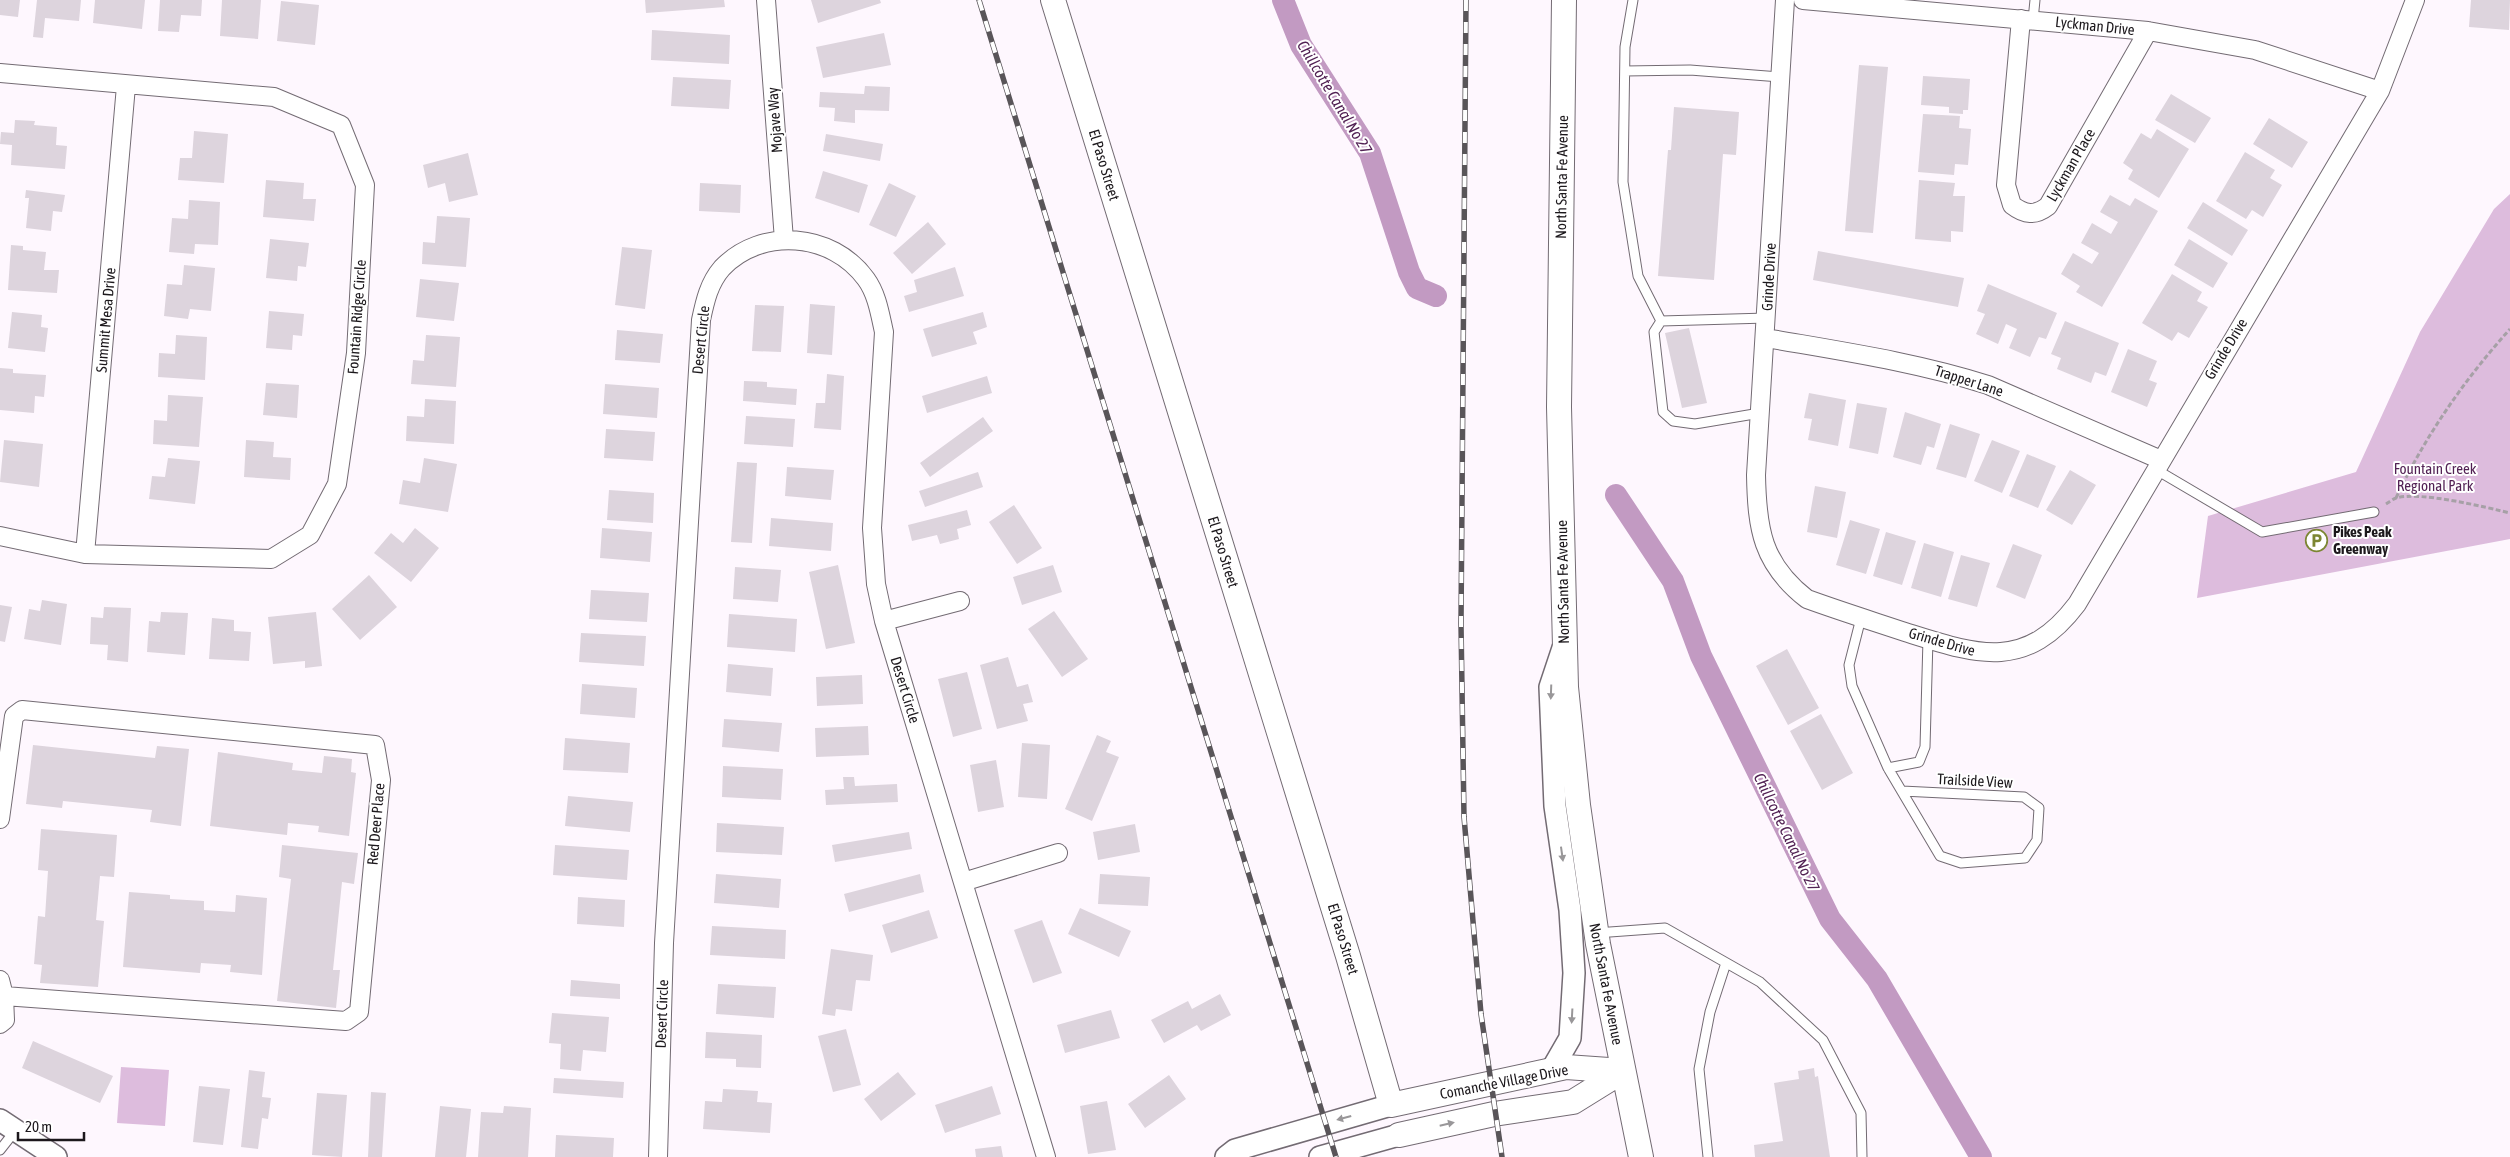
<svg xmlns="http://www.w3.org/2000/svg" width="2510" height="1157" viewBox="0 0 2510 1157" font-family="'Asap Condensed',sans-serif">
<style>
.green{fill:#ddbcdd}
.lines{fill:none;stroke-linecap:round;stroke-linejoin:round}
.canal{stroke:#c29ac2;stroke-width:22}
.building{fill:#ddd4dd}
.service-casing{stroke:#736b73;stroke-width:11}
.minor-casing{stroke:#736b73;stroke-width:20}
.tertiary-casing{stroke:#736b73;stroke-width:24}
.secondary-casing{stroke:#736b73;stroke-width:26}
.path{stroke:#a6a0a6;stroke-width:3;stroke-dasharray:5 2.5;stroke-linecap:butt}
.service{stroke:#fff;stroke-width:9}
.minor{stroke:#fff;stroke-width:18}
.tertiary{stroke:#fff;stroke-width:21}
.secondary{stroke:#fff;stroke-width:24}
.rail-casing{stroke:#595559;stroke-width:5.5}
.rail{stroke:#fff;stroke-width:4;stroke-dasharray:11;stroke-linecap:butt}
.oneway{fill:#999799}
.labels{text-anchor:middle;stroke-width:4;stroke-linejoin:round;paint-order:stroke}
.street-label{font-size:15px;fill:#1c181c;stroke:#fff}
.park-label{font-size:15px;fill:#522154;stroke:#fff}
.poi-label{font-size:15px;font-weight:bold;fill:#1c181c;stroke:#fff;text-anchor:start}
.water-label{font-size:16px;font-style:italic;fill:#522254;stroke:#fff}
</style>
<rect width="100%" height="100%" fill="#fef7fe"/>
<path class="green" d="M2510,194V539L2197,598L2208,516L2356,472L2420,332L2494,209Z
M121,1067L169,1070L165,1126L117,1123Z"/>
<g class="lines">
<path class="canal" d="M1283,0L1301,45L1370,153L1409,272L1417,288L1436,296
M1616,495L1673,581L1701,656L1830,919L1877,979L1981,1157"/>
</g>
<path class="building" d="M0,0H20L18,17L0,15Z
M37,0H81L79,21L45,18L43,38L33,37Z
M95,0H145L142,29L93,23Z
M160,0H202L201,16L181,15L179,32L158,31Z
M222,0H261L258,39L220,36Z
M645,0H724L725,7L646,13Z
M811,0H880L881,3L818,23Z
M2471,0H2510L2509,30L2469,27Z
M281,1L319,5L315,45L277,41Z
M652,30L730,35L729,64L651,60Z
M884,33L891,65L823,78L816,47Z
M1859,65L1888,67L1873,233L1845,231Z
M1923,76L1970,79L1968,110H1963V114L1949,113V107L1921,105Z
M673,77L731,80L729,109L671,106Z
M865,86L890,87L889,111L855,110V123L834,121L835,108L819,107L820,92L864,94Z
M2171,94L2211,118L2195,143L2155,120Z
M1674,107L1739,112L1736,155L1723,154L1714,280L1658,276L1668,150H1671Z
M1923,114L1960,116L1959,128L1971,129L1968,165L1955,164L1954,175L1918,172Z
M2269,118L2308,142L2292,168L2253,144Z
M15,120L35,121L34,125L57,127L56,145L67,146L65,169L11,165L12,145L0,144L1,132L14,133Z
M2157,129L2189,149L2159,198L2128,179L2133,170L2123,163L2141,133L2151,139Z
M194,131L228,134L224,183L178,180L180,158H192Z
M826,134L883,144L880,161L823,151Z
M2245,152L2275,170L2270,178L2282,185L2263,217L2252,210L2246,219L2216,201Z
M468,153L478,195L449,202L445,183L428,188L423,165Z
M823,171L868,185L859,213L815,198Z
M266,180L304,183L303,199H316L314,221L263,217Z
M1919,180L1955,183L1953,196H1965L1963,232L1951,231V242L1915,239Z
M700,183L741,185L740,213L699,211Z
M889,183L916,196L896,237L869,225Z
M26,190L65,195L62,212L53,211L51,231L26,228L29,198H25Z
M2110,195L2130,206L2135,198L2158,211L2102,307L2076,292L2080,286L2061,274L2073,253L2092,264L2099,253L2081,243L2092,223L2111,234L2118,222L2100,212Z
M189,200L220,202L218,245L195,244L194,254L169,252L172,218L188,219Z
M2203,202L2248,230L2232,256L2187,228Z
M437,216L470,218L466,267L422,264L423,242L435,243Z
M928,222L946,244L912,274L893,253Z
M270,239L309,243L306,267L298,266L297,281L266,278Z
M2189,239L2228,263L2213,288L2174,265Z
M11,245L23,246V250L46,252L44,270H59L57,293L8,290Z
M622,247L652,250L645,309L615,305Z
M1818,251L1964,278L1958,307L1813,280Z
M184,265L215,268L211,311L190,309L188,319L164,316L167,284L182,285Z
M955,267L964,296L909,312L904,296L917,292L914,280Z
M2172,274L2202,292L2197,301L2208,307L2189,338L2178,332L2172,341L2142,323Z
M420,279L459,283L454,321L416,317Z
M1988,284L2057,313L2046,339L2039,337L2030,357L2009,348L2017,329L2006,324L1998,344L1976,334L1985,314L1977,311Z
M810,304L835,306L832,355L807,353Z
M755,305L784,306L781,352L752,351Z
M269,311L304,314L302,336L293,335L292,350L266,348Z
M12,312L42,315L41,327L48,328L45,352L8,348Z
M983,312L987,327L973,332L977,344L932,357L923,329Z
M2065,321L2119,343L2106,376L2095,372L2091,383L2057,369L2061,358L2051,354Z
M1689,328L1707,403L1682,408L1665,333Z
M617,330L663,334L660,363L615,360Z
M176,335L207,337L205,380L158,377L159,353L175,354Z
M426,335L460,337L456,387L411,384L413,360L424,361Z
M2128,349L2157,361L2149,380L2157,383L2147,407L2111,392Z
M0,368L13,369V373L46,375L44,397L35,396L34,413L0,410Z
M827,374L844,376L841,430L814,428L816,403H825Z
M987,376L992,393L927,413L922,396Z
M744,381L767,382V387L797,389L796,405L743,401Z
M266,383L299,385L297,418L263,415Z
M605,384L659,388L657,418L603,414Z
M1809,393L1846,400L1838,446L1808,440L1812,419L1804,418Z
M168,395L203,397L199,447L153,444L154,420L167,421Z
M425,399L456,401L454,444L406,441L407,416L424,417Z
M1857,403L1887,408L1878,454L1849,448Z
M1905,412L1941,424L1934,448L1927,446L1921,465L1893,457Z
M746,416L795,419L793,447L744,444Z
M983,417L993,431L930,477L920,463Z
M1950,424L1980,434L1966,478L1936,469Z
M606,429L655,432L653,461L604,458Z
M4,440L43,444L39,487L0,482Z
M246,440L274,442L273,457L291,458L290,480L244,477Z
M1992,440L2020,451L2002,493L1974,481Z
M2027,454L2056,466L2038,508L2009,496Z
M168,458L200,461L195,504L149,499L152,476L165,477Z
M424,458L457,464L448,512L399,504L403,480L420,483Z
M737,462L757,463L752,543L731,542Z
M787,467L834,470L831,500L785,496Z
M2070,470L2096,485L2072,525L2046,510Z
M978,472L983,487L925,507L919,491Z
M1815,486L1846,492L1837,538L1807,532Z
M609,490L654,493L653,523L607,520Z
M1014,505L1042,548L1017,564L989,522Z
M967,510L971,525L957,529L959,539L940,544L937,535L912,541L908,525Z
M771,518L833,523L831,551L769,546Z
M1850,520L1880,529L1866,574L1836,565Z
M415,528L439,548L411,582L374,553L391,533L403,543Z
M602,528L652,532L650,562L600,558Z
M1886,532L1916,541L1902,585L1873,576Z
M1924,543L1954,552L1941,597L1911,588Z
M2013,544L2042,555L2025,599L1996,587Z
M1961,555L1990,563L1977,607L1948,599Z
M838,565L855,643L826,649L809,572Z
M1053,565L1062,592L1022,605L1013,577Z
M735,567L781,570L778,602L733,599Z
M369,575L397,607L360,640L332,609Z
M591,590L649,593L647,622L589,619Z
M42,600L67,604L61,645L24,639L29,609L40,611Z
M0,605L12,607L5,642L0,641Z
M104,607L131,608L128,662L107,660L108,645L90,644L91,617L103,618Z
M1054,611L1088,659L1062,677L1028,629Z
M161,612L188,613L185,655L147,652L149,621L160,622Z
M316,612L322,666L305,668V661L273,664L268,617Z
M729,614L797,619L795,652L727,647Z
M212,618L234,620V631L251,632L249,661L209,659Z
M581,633L646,636L644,666L579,662Z
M1787,649L1819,708L1788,725L1756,666Z
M1008,657L1017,687L1028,684L1033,702L1023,704L1028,721L997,729L980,665Z
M728,664L773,668L771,696L726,692Z
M967,672L982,729L953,737L938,679Z
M862,675L863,704L817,706L816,677Z
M582,684L637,688L635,718L580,714Z
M1821,714L1853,773L1822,790L1790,731Z
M724,719L782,723L779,752L722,747Z
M868,726L869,755L816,757L815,728Z
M1097,735L1111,741L1106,752L1119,757L1092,821L1065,809Z
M565,738L630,743L628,773L563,770Z
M1022,743L1050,745L1047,799L1018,797Z
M33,745L155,758L157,746L189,749L181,826L150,822L152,810L63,801L62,808L26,804Z
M218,752L293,763L292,770L322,773L324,756L352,759L351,772L356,773L349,836L318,832L319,826L288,823L287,835L210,826Z
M996,760L1004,807L978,812L970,765Z
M723,766L783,769L781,800L722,797Z
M843,777H854L855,786L897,784L898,802L826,805L825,790L844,789Z
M568,796L633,802L630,832L565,826Z
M717,823L784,827L782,855L716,852Z
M1135,824L1140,852L1098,860L1093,832Z
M41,829L117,835L114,877L100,876L96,920L104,921L98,987L40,983L42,965L34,964L38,916L45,917L48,871L38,870Z
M909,832L912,849L835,862L832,845Z
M282,845L358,853L354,884L342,882L333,970H340L336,1008L277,1001L291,879L279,877Z
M555,845L629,850L627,880L553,875Z
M716,874L781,879L779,908L714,903Z
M920,874L924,892L849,912L844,894Z
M1100,874L1150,877L1148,906L1098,904Z
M129,892L170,895V899L204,901V910L235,912L236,895L267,898L262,975L230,972L231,965L201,963L200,973L123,967Z
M578,897L625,900L624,927L577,924Z
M1080,908L1131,931L1119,957L1068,934Z
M929,910L938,938L891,953L882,925Z
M1042,920L1062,973L1033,983L1014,930Z
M712,926L786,930L785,959L710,955Z
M831,949L873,955L870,981L856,980L852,1011L836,1009L835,1016L822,1014Z
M571,980L620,984V999L570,996Z
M718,984L776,987L774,1018L716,1014Z
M1220,994L1231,1015L1201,1031L1197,1025L1164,1043L1151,1020L1188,1001L1192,1009Z
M1111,1010L1120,1038L1065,1053L1057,1025Z
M552,1013L609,1017L606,1052L583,1050L581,1071L560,1069L561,1044L549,1043Z
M846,1029L861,1085L833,1092L818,1036Z
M706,1032L762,1035L761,1068L736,1067V1059L705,1058Z
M33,1041L113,1076L100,1103L22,1068Z
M1814,1068L1815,1077L1818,1076L1830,1157H1755L1754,1145L1783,1141L1774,1083L1799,1079L1798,1071Z
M249,1070L265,1072L262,1097L271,1098L268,1119L262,1118L258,1149L241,1147Z
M898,1072L916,1094L881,1121L864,1099Z
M1169,1075L1186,1099L1145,1128L1128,1104Z
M554,1078L624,1082L623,1098L553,1093Z
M199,1086L230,1089L223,1145L193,1142Z
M992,1086L1001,1114L945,1133L935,1105Z
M723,1089L758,1091L757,1102L772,1103L770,1133L703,1129L705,1101L722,1102Z
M371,1092L386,1093L382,1157H368Z
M317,1093L347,1095L342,1157L312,1155Z
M1107,1101L1116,1150L1088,1154L1080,1106Z
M440,1106L471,1109L466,1157H435Z
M504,1106L531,1108L528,1157H478L481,1112L503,1113Z
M556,1135L614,1138L613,1157H555Z
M1001,1146L1003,1157H976L975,1149Z"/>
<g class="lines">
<defs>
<path id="service" d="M1633,0L1625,47L1623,182L1638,276L1661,321
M2033,20L2035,0
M1625,71L1690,70L1780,77
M1760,413L1695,424L1673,421L1663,412L1654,332L1661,321L1767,318
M2155,469L2262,532L2374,512
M1861,618L1849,665L1852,686L1888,768L1940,856L1961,863L2025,858L2037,840L2039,808L2024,797L1902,791
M1888,768L1919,762L1925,747L1928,639
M1596,933L1665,928L1760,982L1823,1040L1861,1113L1862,1157
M0,1150L15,1131
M1708,1157L1699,1069L1710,1012L1726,963"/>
<path id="minor" d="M766,0L784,240
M1785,0L1756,475C1757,529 1762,564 1807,599C1840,611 1872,621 1905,632C1975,654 2025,673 2077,604L2380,91L2415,0
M1803,0L2148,31L2255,50L2380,91
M2021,19L2006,185L2012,205C2025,215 2035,216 2048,206L2148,31
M0,73L274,97L341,125L365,185L356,353L337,484L310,535L271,559L85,554L0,536
M1766,338C1840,351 1916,362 1988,385L2161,460
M85,554L126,86
M884,621L960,601
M0,819L14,716L22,710L375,745L381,780L359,1012L346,1021L4,996L0,980
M963,882L1058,853
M0,996H4L5,1020L0,1024
M658,1157L664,943L701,320C705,301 709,283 722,268C761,227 832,232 866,279C877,294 880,314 884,332L872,528L876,584L884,621L1046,1157"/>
<path id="tertiary" d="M1551,1071L1570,1038L1574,973L1570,910L1555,806L1550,687L1563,648
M0,1120L56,1157
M1226,1157L1235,1150L1391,1105
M1320,1157L1399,1135"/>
<path id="secondary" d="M1053,0L1348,956L1391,1105L1566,1067L1623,1071
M1564,0L1559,407L1566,687L1578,805L1598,944L1641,1157
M1399,1135L1494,1114L1573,1102L1623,1071"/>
</defs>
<use href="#service" class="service-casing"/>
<use href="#minor" class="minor-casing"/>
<use href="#tertiary" class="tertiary-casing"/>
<use href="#secondary" class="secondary-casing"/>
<path class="path" d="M2396,498C2425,436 2465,379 2510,329
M2386,504C2389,502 2393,499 2396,498C2420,491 2485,507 2510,513"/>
<use href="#service" class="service"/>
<use href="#minor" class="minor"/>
<use href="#tertiary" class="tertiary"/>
<use href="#secondary" class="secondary"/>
<defs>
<path id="rail" d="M979,0L1336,1157
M1466,0L1461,624L1464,817L1481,1014L1502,1157"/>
</defs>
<use href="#rail" class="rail-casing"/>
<use href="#rail" class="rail"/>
</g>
<defs><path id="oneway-solid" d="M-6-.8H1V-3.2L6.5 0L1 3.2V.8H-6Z" transform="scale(1.25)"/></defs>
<g class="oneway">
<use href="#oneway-solid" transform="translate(1551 692) rotate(92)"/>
<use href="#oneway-solid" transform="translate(1562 854) rotate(82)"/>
<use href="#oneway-solid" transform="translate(1572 1016) rotate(93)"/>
<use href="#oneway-solid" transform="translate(1344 1118) rotate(165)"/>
<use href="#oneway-solid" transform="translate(1447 1124) rotate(-13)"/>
</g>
<defs>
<symbol id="parking-ring" viewBox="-11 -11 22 22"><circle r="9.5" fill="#fff" stroke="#7c8633" stroke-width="1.5"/><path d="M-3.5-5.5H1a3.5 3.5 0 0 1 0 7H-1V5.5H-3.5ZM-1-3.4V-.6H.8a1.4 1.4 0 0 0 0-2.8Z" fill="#7c8633"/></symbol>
</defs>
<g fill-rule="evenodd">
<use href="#parking-ring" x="2304" y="528" width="25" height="25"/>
</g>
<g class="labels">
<g class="street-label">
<text transform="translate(2095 26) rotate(6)" y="5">Lyckman Drive</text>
<text transform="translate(775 120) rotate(-94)" y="5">Mojave Way</text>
<text transform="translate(1104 165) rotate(73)" y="5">El Paso Street</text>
<text transform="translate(2071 165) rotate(-60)" y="5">Lyckman Place</text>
<text transform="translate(1562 177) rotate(-89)" y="5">North Santa Fe Avenue</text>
<text transform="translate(1769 277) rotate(-87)" y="5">Grinde Drive</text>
<text transform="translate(357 317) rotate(-86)" y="5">Fountain Ridge Circle</text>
<text transform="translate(106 320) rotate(-85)" y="5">Summit Mesa Drive</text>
<text transform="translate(701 340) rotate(-84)" y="5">Desert Circle</text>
<text transform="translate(2226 349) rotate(-59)" y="5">Grinde Drive</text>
<text transform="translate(1969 381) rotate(18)" y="5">Trapper Lane</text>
<text transform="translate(1223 552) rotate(73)" y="5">El Paso Street</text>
<text transform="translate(1563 582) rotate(-91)" y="5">North Santa Fe Avenue</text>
<text transform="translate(1942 642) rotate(16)" y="5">Grinde Drive</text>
<text transform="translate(905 690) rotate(73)" y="5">Desert Circle</text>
<text transform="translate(1975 781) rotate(3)" y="5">Trailside View</text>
<text transform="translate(376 824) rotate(-85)" y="5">Red Deer Place</text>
<text transform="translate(1343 939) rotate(73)" y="5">El Paso Street</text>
<text transform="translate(1606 984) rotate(79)" y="5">North Santa Fe Avenue</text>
<text transform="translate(662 1014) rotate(-88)" y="5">Desert Circle</text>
<text transform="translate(1504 1082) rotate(-11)" y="5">Comanche Village Drive</text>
</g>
<g class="park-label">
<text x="2435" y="474">Fountain Creek<tspan x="2435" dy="17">Regional Park</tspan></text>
</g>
<g class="poi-label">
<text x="2333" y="537">Pikes Peak<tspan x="2333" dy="17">Greenway</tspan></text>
</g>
<g class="water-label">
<text transform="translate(1335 97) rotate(59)" y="6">Chillcotte Canal No 27</text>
<text transform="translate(1787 832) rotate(64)" y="6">Chillcotte Canal No 27</text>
</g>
</g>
<path d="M18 1132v8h66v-8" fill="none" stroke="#1c181c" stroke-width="2.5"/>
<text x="25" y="1132" font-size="15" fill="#1c181c" stroke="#ffffff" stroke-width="4" paint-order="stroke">20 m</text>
</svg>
